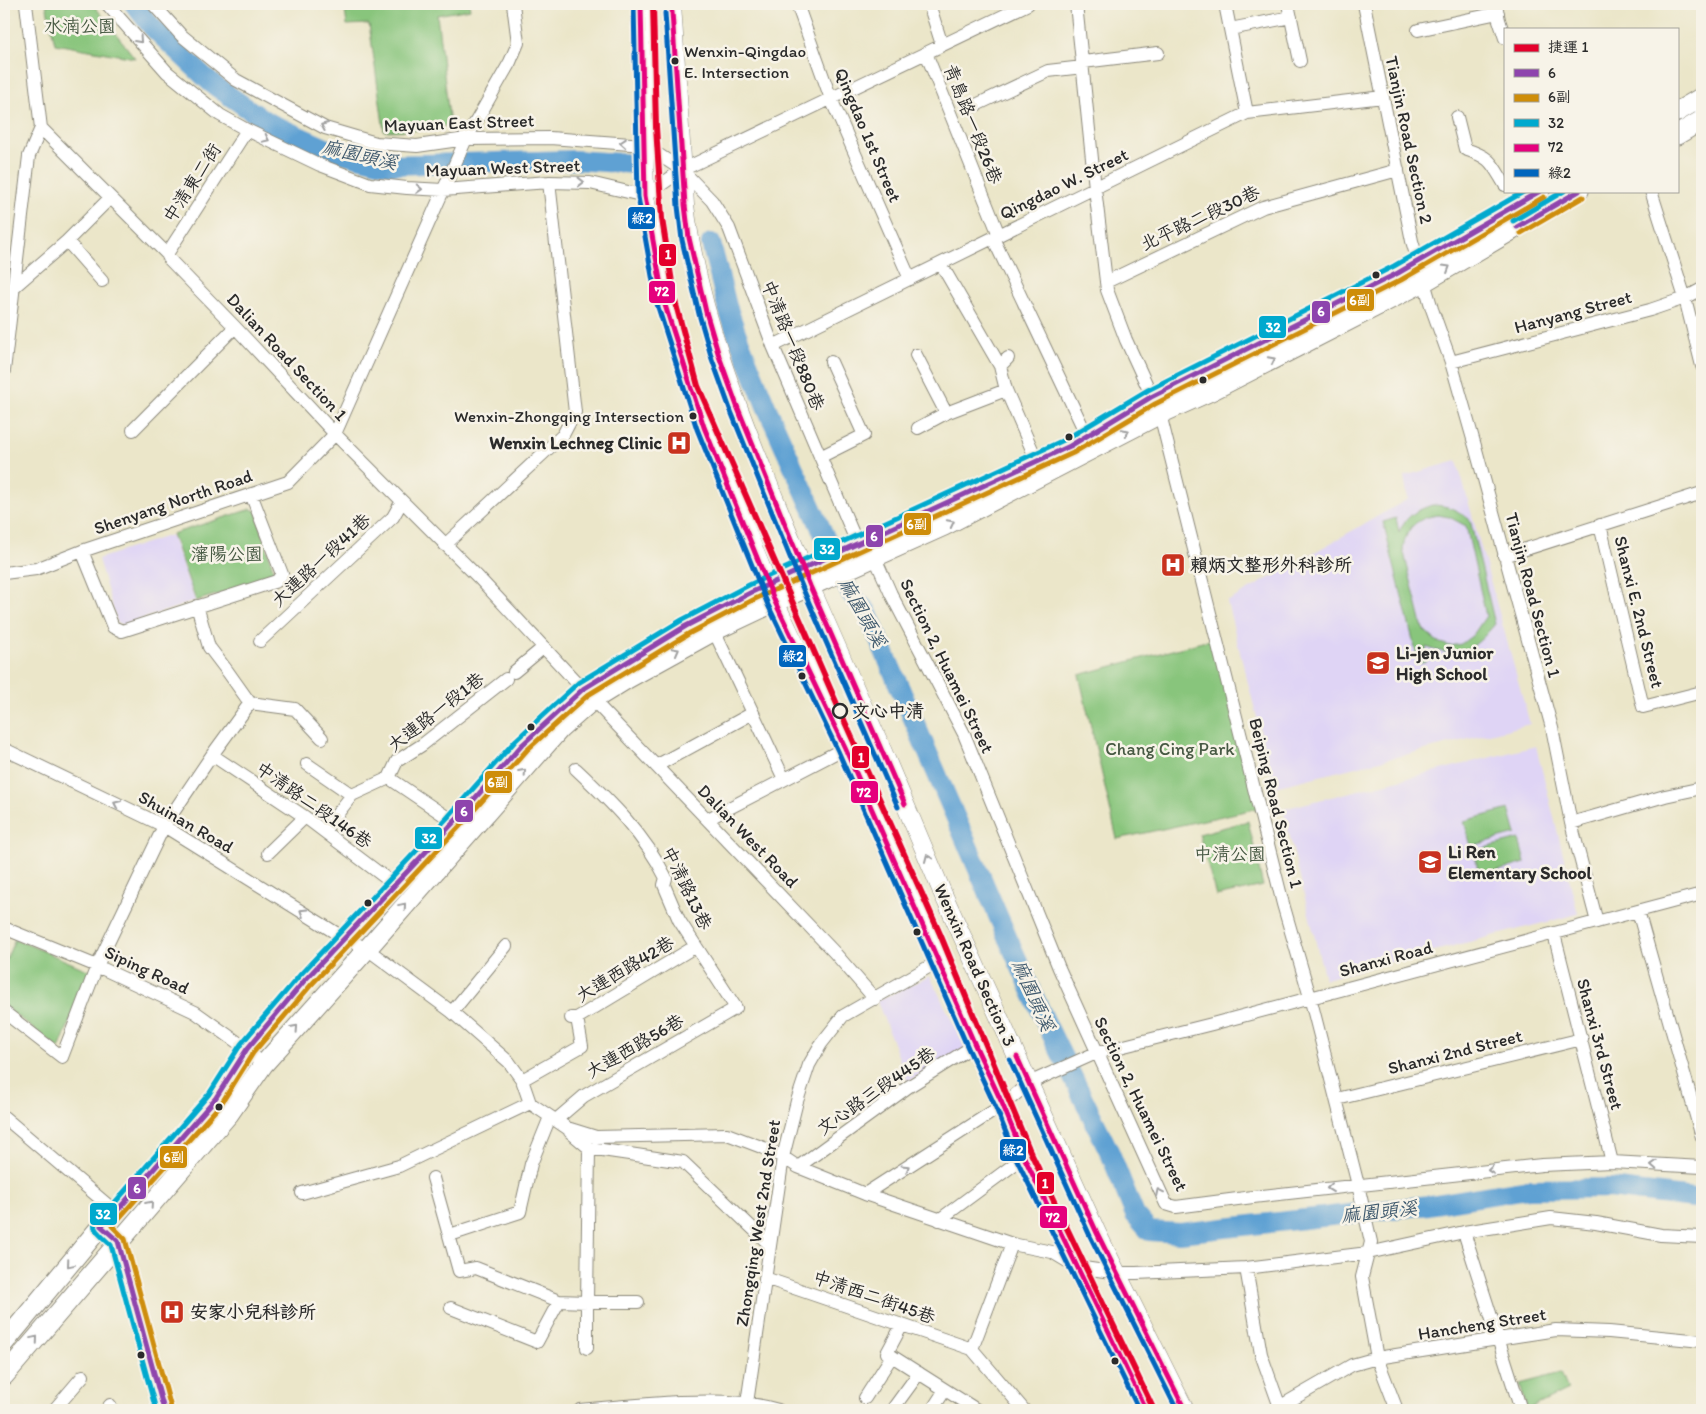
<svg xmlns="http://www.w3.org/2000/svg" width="1706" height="1414" viewBox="0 0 1706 1414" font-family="Itim,'LXGW WenKai TC',sans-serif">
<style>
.built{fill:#dfd4f5}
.green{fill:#88c57b;stroke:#5a7853;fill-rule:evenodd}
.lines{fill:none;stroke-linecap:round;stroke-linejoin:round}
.river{stroke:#5fa1d3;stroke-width:20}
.minor-casing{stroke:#8b887a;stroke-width:14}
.secondary-casing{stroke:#8b887a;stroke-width:19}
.primary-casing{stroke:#8b887a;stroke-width:21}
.minor{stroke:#fff;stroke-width:12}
.secondary{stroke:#fff;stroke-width:18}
.primary{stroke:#fff;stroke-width:19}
.bus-1-casing{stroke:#f7f3e8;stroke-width:9}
.bus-2-casing{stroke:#f7f3e8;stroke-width:9}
.bus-3-casing{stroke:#f7f3e8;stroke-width:9}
.bus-4-casing{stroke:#f7f3e8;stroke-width:9}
.bus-5-casing{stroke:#f7f3e8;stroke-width:9}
.bus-1{stroke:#8e44ad;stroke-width:5}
.bus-2{stroke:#ce8d09;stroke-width:5}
.bus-3{stroke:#00a9ce;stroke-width:5}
.bus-4{stroke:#e5007d;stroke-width:5}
.bus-5{stroke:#0065bd;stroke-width:5}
.metro-1-casing{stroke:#f7f3e8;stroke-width:10}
.metro-1{stroke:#e4002b;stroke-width:6}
.oneway{stroke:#a0a0a0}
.bus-dot{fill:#2b2b2b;stroke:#f7f3e8;stroke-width:2}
.stop-dot{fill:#f7f3e8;stroke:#2b2b2b;stroke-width:2.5}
.labels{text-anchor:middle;stroke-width:5;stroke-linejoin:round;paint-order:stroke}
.bus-label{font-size:17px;fill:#2b2b2b;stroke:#f7f3e8;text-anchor:start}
.park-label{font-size:18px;fill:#475943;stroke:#f7f3e8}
.street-label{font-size:18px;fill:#2b2b2b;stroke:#f7f3e8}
.poi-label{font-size:18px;font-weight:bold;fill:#2b2b2b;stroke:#f7f3e8;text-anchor:start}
.stop-label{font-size:18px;font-weight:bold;fill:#2b2b2b;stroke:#f7f3e8;text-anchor:start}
.water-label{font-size:19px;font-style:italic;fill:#405a6e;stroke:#f7f3e8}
.line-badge{stroke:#f7f3e8;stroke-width:2}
.badge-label{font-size:14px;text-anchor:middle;font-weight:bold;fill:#fff}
</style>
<rect width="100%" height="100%" fill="#f7f3e8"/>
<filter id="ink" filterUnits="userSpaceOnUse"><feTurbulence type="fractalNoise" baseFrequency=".02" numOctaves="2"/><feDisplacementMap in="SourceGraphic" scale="10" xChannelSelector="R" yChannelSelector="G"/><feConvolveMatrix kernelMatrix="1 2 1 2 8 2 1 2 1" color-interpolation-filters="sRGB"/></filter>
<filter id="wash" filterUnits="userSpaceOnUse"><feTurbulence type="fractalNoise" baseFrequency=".0096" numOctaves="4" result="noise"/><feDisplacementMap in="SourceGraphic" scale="20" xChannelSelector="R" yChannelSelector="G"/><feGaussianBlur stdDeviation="1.12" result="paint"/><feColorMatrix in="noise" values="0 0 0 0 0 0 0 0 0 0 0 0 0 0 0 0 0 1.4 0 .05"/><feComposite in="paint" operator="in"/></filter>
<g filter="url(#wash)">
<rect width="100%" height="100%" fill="#ebe6c9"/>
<path class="built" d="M1457,461L1530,724L1275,787L1227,602L1408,499L1404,476Z
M171,535L195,601L123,625L117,622L98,559Z
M1536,746L1578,914L1325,979L1283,809Z
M930,976L966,1049L908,1082L877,1001Z"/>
<path class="green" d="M46,4H93L135,58L55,44Z
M344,4H469L470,9L437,15L450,125L418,130L384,131L369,24L347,25Z
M1432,505C1448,505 1458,510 1470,520L1495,624C1473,650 1461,660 1426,647L1427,661L1419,664L1383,522L1396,518L1399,532C1407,515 1415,511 1432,505ZM1438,515L1449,517L1466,526L1486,616L1473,635L1461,644L1450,646L1440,643L1434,639L1423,629L1403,549C1406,527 1417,518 1438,515Z
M251,509L256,511L274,572L270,578L196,601L172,534Z
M1217,638L1259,808L1117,839L1079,675Z
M1509,809L1516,834L1471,846L1464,821Z
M1248,821L1263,886L1216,896L1199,834Z
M1519,839L1525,863L1480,876L1473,851Z
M15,939L90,971L59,1049L4,1006V964Z
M1561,1373L1568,1390L1527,1410L1520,1384Z"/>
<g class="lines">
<path class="river" d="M134,4L151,26L211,83L267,122L332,151L391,165L574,160L636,164
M711,243L727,306L737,335L766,406L850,593L867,611L874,628L1008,939L1047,1025L1110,1153L1135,1215L1149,1231L1180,1233L1429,1205L1528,1189L1610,1188L1702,1199"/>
</g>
</g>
<g filter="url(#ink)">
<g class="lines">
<defs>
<path id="minor" d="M26,4L41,128L167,254L170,260L235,327L335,434L479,578L593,700L834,952L875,999
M107,4L167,72L220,115L247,130L320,165L370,184L407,188L443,190L549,182L590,183L645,196L682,170L1028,4
M153,4L181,35L236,80L325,128L376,143L417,146L466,139L550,138L644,145L682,170L712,201L729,228L773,346L857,543
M797,4L831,99L910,279
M929,4L942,45
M1076,4L1095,188L1107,290L1126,340L1160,414L1283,904L1310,997L1358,1185L1371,1242L1362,1277L1377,1358L1397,1410
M1225,4L1247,113
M1288,4L1300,61
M1364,4L1412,241L1432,309L1451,362L1475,446L1552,728L1571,823L1597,922
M1496,4L1499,20L1505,38
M1230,29L1291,17
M1418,30L1498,13
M926,53L999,235
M1083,62L1158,53
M974,106L1048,71L1083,67
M1457,117L1465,149C1492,158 1491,162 1505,185
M1651,191L1685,298L1702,366
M993,238L1087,436
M67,241L102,281
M167,254L247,130
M941,264L1000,366
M1106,282L1263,207L1398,170
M14,287L67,241L110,198
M773,346L1247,113L1383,97
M916,355L946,413
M1008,358L1000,366L1006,390L1037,461
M1451,362L1650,310L1685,298L1702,289
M4,371L29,156L41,128
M918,428L946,413L1006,390
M133,430L235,327
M820,457L864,435L831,362
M1600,525L1643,707L1702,692
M445,545L563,435L575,412L549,182
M82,551L113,627L122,631L277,581L282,574L251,494
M1504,556L1702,493
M875,558L891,594L964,734L1059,968L1166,1204L1176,1207L1253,1197L1542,1165L1612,1162L1702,1167
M4,573L36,569L82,551L288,482L335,434L466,139L510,62L518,43L513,4
M197,606L209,647L228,672L250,703L295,709L322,738
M714,631L753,713
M260,641L393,517L402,501
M514,672L544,647
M4,749L164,826L344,938L367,949L452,1012L509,1062L522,1080L530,1103L567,1128L596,1137L727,1134L764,1148L783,1157L798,1167L865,1194L1012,1244L1052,1252L1077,1267L1118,1273H1136L1246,1268L1368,1253L1464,1232L1551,1218L1596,1223L1661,1235L1702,1237
M212,755L305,817L395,885
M307,764L352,795
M656,766L753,713L784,779
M389,778L454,822
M708,819L845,748
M1571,823L1665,796L1702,788
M324,831L352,795L389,778L397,761L422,745L506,679
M268,853L305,817
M1638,911L1702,1137
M4,928L97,966L195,1012L247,1049L263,1065
M1554,934L1612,1162
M4,1012L62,1057L97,966L164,826L212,755L250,703
M452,1012L506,946
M571,1018H577L696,946
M522,1080L582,1046L577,1018
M1337,1099L1582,1039
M4,1117L116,1212
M556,1120L584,1096L736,1008L679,920L664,885L666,878C645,835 610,801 576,769
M570,1132L589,1148L683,1162L770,1245
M589,1148L587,1302H638
M798,1167L908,1087L975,1045
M433,1178L459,1271L476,1268L559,1301L587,1302V1348
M302,1193L399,1166L530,1103
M865,1194L1003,1105L1029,1083L1096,1053L1212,1024L1702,894
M939,1220L1024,1157
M101,1226L118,1241L164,1410
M1464,1232L1521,1410
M450,1235L520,1212L531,1164L550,1117
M1246,1268L1261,1354L1281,1410
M765,1278L972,1349
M451,1308L537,1342L559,1301
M902,1325L887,1353L977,1410
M972,1349L1012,1244
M972,1349L1024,1410
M865,1398L892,1356
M1279,1407L1352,1365L1377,1358L1498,1339L1556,1330L1609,1332L1702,1341
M54,1410L83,1376
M106,1410L110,1405
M580,1410C613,1407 646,1404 679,1402C712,1401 746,1400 778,1410
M746,1410L783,1157L797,1101L809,1065L821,1044L843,1016L939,961
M892,1410L919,1373
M932,1410L945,1390"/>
<path id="secondary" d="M641,4L645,196L664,302L704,427L768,584
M672,4L685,205C701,334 755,449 803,568
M810,586L881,747L943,894L1029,1083L1097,1233L1185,1410
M775,602L845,748L975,1045L1003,1105L1024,1157L1147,1410"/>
<path id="primary" d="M1677,112L1702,97
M1677,135L1702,120
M4,1343L101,1226L116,1212L215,1099L247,1049L305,980L454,822L522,745L583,689L686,626L752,592L1070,446L1151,397L1398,273L1540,191
M4,1376L229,1114L263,1065L367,949L559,730L593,700L627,679L714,631L775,602L944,526L1160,414L1213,390L1424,282L1579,191"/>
</defs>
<use href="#minor" class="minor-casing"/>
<use href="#secondary" class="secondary-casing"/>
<use href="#primary" class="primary-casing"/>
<use href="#minor" class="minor"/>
<use href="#secondary" class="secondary"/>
<use href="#primary" class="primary"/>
<defs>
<path id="bus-1" d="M1517,227L1579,191
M164,1410L118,1241L101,1226L116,1212L215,1099L247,1049L305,980L454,822L522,745L583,689L686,626L752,592L1070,446L1151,397L1398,273L1540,191"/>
<path id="bus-2" d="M1521,233L1583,197
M171,1408L125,1239L112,1226L221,1104L253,1053L311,985L459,827L527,750L588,695L690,633L755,599L1073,453L1155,404L1401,280L1544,197"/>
<path id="bus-3" d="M1513,221L1564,191
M156,1410L111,1245C89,1225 89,1227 111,1207L209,1094L241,1044L300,975L448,817L516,740L578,683L682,620L749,585L1066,439L1148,390L1394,266L1525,191"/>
<path id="bus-4" d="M641,4L645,196L664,302L704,427L775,602L845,748L975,1045L1003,1105L1024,1157L1147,1410
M672,12L685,205L689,238L706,312L719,356L737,406L810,586L905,804
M1017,1057L1097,1233L1185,1410"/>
<path id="bus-5" d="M634,4L638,197L657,304L697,429L768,605L838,751L968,1048L996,1108L1017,1160L1139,1410
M665,13L678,206L682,240L699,314L712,359L730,409L803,589L898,807
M1010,1060L1090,1236L1177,1410"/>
</defs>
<use href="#bus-1" class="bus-1-casing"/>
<use href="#bus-2" class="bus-2-casing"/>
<use href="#bus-3" class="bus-3-casing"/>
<use href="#bus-4" class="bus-4-casing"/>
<use href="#bus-5" class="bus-5-casing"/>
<use href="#bus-1" class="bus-1"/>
<use href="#bus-2" class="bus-2"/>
<use href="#bus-3" class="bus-3"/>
<use href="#bus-4" class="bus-4"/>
<use href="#bus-5" class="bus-5"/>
<defs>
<path id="metro-1" d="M653,4L656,127L662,219L675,301L698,386L840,711L940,934L1029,1149L1154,1410"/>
</defs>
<use href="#metro-1" class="metro-1-casing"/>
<use href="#metro-1" class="metro-1"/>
</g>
<defs><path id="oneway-chevron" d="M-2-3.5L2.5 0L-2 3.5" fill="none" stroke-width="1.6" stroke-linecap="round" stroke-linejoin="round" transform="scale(1.25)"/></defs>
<g class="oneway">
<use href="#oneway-chevron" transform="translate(139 40) rotate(48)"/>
<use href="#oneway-chevron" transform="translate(324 126) rotate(-157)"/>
<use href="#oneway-chevron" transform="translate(266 139) rotate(26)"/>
<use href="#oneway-chevron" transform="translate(623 143) rotate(-176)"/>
<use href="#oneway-chevron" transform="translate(581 182)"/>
<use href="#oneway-chevron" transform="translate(419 189) rotate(3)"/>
<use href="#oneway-chevron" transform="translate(1447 268) rotate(-31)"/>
<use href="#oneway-chevron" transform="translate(1272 360) rotate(-27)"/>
<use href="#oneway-chevron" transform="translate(1126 432) rotate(-27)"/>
<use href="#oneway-chevron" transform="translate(951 523) rotate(-27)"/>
<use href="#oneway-chevron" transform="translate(676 651) rotate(-29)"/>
<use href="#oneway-chevron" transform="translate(523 772) rotate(-48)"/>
<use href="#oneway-chevron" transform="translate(117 804) rotate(-155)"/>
<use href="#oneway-chevron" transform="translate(928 858) rotate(-113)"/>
<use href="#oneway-chevron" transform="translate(403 906) rotate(-50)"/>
<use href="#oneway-chevron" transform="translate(303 912) rotate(-148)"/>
<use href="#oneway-chevron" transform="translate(295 1028) rotate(-48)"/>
<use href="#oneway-chevron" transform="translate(1654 1165) rotate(-177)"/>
<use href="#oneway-chevron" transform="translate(906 1168) rotate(-32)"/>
<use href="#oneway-chevron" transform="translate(1491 1170) rotate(174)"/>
<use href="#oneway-chevron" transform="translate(1330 1188) rotate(174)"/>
<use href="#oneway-chevron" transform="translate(1159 1192) rotate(-116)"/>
<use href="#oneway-chevron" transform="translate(150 1204) rotate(-49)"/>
<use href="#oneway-chevron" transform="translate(70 1264) rotate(130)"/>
<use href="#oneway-chevron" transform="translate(35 1339) rotate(-50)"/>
</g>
</g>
<defs>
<symbol id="hospital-square" viewBox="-11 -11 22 22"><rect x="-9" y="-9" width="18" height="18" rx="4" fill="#c8321e" stroke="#f7f3e8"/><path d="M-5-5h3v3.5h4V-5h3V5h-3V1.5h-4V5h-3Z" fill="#fff"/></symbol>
<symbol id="school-square" viewBox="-11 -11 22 22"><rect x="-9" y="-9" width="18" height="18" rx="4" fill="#c8321e" stroke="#f7f3e8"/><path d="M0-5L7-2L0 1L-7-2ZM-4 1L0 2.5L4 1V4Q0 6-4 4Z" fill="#fff"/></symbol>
</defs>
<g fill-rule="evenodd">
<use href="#hospital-square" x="665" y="429" width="28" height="28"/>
<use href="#hospital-square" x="1159" y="551" width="28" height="28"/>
<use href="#school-square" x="1364" y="649" width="28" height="28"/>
<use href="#school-square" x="1416" y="848" width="28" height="28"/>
<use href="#hospital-square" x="158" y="1298" width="28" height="28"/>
</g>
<g class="bus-dot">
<circle cx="675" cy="61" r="4.5"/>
<circle cx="1376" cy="275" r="4.5"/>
<circle cx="1203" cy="380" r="4.5"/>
<circle cx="693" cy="416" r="4.5"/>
<circle cx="1069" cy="437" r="4.5"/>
<circle cx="802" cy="676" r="4.5"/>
<circle cx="531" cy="727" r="4.5"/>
<circle cx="368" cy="903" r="4.5"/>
<circle cx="917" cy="932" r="4.5"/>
<circle cx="219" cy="1107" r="4.5"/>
<circle cx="141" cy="1355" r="4.5"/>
<circle cx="1115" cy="1361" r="4.5"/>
</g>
<circle class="stop-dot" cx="840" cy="711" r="7"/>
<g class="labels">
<g class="bus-label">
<text x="684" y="57">Wenxin-Qingdao<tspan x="684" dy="21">E. Intersection</tspan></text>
<text x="684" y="422" text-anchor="end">Wenxin-Zhongqing Intersection</text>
</g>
<g class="park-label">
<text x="80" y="32">水湳公園</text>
<text x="227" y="560">瀋陽公園</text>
<text x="1170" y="755">Chang Cing Park</text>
<text x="1230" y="860">中清公園</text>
</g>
<g class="street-label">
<text transform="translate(459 123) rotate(-2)" y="6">Mayuan East Street</text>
<text transform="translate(973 124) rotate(68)" y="6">青島路一段26巷</text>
<text transform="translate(868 135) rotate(67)" y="6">Qingdao 1st Street</text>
<text transform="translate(1409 140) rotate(78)" y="6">Tianjin Road Section 2</text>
<text transform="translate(503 168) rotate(-2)" y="6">Mayuan West Street</text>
<text transform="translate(192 183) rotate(-57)" y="6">中清東二街</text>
<text transform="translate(1064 184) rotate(-26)" y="6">Qingdao W. Street</text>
<text transform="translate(1200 218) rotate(-25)" y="6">北平路二段30巷</text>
<text transform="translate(1573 312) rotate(-15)" y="6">Hanyang Street</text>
<text transform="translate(793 345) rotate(68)" y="6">中清路一段880巷</text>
<text transform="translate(287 357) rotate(47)" y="6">Dalian Road Section 1</text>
<text transform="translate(173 502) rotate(-19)" y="6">Shenyang North Road</text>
<text transform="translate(321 560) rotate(-43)" y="6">大連路一段41巷</text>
<text transform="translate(1533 595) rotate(75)" y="6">Tianjin Road Section 1</text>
<text transform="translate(1639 612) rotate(76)" y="6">Shanxi E. 2nd Street</text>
<text transform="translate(947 666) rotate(64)" y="6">Section 2, Huamei Street</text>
<text transform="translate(436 712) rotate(-38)" y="6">大連路一段1巷</text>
<text transform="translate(1276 803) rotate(76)" y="6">Beiping Road Section 1</text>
<text transform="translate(314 805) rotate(35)" y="6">中清路二段146巷</text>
<text transform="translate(186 822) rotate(30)" y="6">Shuinan Road</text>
<text transform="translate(748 836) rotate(46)" y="6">Dalian West Road</text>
<text transform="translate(687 888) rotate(64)" y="6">中清路13巷</text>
<text transform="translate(1386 959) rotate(-15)" y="6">Shanxi Road</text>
<text transform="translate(975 965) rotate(66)" y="6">Wenxin Road Section 3</text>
<text transform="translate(625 969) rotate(-31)" y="6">大連西路42巷</text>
<text transform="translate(147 970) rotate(25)" y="6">Siping Road</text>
<text transform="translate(1600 1044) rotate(75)" y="6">Shanxi 3rd Street</text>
<text transform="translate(635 1046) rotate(-30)" y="6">大連西路56巷</text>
<text transform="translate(1455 1052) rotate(-14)" y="6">Shanxi 2nd Street</text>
<text transform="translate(876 1091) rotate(-35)" y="6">文心路三段445巷</text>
<text transform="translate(1141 1104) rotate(64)" y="6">Section 2, Huamei Street</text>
<text transform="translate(758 1223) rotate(-81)" y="6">Zhongqing West 2nd Street</text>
<text transform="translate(874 1297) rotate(19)" y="6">中清西二街45巷</text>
<text transform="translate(1482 1324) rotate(-9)" y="6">Hancheng Street</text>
</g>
<g class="poi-label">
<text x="662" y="449" text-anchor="end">Wenxin Lechneg Clinic</text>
<text x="1190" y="571">賴炳文整形外科診所</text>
<text x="1396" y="659">Li-jen Junior<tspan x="1396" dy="21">High School</tspan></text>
<text x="1448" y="858">Li Ren<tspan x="1448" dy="21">Elementary School</tspan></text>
<text x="190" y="1318">安家小兒科診所</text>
</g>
<g class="stop-label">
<text x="852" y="717">文心中清</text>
</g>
<g class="water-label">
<text transform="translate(360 154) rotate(13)" y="7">麻園頭溪</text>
<text transform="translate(863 612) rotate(61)" y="7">麻園頭溪</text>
<text transform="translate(1034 995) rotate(66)" y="7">麻園頭溪</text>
<text transform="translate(1379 1211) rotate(-6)" y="7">麻園頭溪</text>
</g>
</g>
<g class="line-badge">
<rect x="627" y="206" width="29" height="24" rx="5" fill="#0065bd"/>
<rect x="658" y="243" width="19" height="24" rx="5" fill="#e4002b"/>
<rect x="648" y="280" width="28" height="24" rx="5" fill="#e5007d"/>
<rect x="1346" y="288" width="29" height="24" rx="5" fill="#ce8d09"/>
<rect x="1311" y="300" width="20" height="24" rx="5" fill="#8e44ad"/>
<rect x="1258" y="315" width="29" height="24" rx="5" fill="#00a9ce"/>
<rect x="903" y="512" width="29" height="24" rx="5" fill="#ce8d09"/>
<rect x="865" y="524" width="19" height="24" rx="5" fill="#8e44ad"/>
<rect x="813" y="537" width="28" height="24" rx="5" fill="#00a9ce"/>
<rect x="778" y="644" width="29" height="24" rx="5" fill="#0065bd"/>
<rect x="851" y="745" width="19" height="24" rx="5" fill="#e4002b"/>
<rect x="484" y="770" width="29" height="24" rx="5" fill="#ce8d09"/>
<rect x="850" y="780" width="29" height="24" rx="5" fill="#e5007d"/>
<rect x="454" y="799" width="20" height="24" rx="5" fill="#8e44ad"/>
<rect x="414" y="826" width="29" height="24" rx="5" fill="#00a9ce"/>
<rect x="999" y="1138" width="28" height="24" rx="5" fill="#0065bd"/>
<rect x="159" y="1145" width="29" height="24" rx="5" fill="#ce8d09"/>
<rect x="1036" y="1171" width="19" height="24" rx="5" fill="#e4002b"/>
<rect x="127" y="1176" width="20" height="24" rx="5" fill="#8e44ad"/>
<rect x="89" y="1202" width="29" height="24" rx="5" fill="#00a9ce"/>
<rect x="1039" y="1205" width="29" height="24" rx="5" fill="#e5007d"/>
</g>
<g class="badge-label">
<text x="642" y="223">綠2</text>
<text x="668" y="259">1</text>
<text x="662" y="296">72</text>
<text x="1360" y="305">6副</text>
<text x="1321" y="316">6</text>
<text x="1273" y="332">32</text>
<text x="917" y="529">6副</text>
<text x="874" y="541">6</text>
<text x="827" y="554">32</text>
<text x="793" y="661">綠2</text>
<text x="861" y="762">1</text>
<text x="498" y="787">6副</text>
<text x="864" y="797">72</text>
<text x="464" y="816">6</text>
<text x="429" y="843">32</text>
<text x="1013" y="1155">綠2</text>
<text x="174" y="1162">6副</text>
<text x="1045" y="1188">1</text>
<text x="137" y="1193">6</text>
<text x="103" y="1219">32</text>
<text x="1053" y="1222">72</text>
</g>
<rect width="1706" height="1414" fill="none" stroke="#f7f3e8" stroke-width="20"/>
<rect x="1504" y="28" width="175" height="165" fill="#f7f3e8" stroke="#a5a39c"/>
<rect x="1514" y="44" width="25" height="8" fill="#e4002b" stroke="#a5a39c"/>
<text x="1548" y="52" font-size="15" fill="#2b2b2b">捷運 1</text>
<rect x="1514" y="69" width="25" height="8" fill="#8e44ad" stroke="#a5a39c"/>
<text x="1548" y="78" font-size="15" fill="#2b2b2b">6</text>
<rect x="1514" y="94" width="25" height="8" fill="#ce8d09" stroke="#a5a39c"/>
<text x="1548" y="102" font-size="15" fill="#2b2b2b">6副</text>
<rect x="1514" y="119" width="25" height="8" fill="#00a9ce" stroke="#a5a39c"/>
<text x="1548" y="128" font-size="15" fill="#2b2b2b">32</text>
<rect x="1514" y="144" width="25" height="8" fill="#e5007d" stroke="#a5a39c"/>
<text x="1548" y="152" font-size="15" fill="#2b2b2b">72</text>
<rect x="1514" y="169" width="25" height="8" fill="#0065bd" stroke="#a5a39c"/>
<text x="1548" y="178" font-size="15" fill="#2b2b2b">綠2</text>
</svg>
